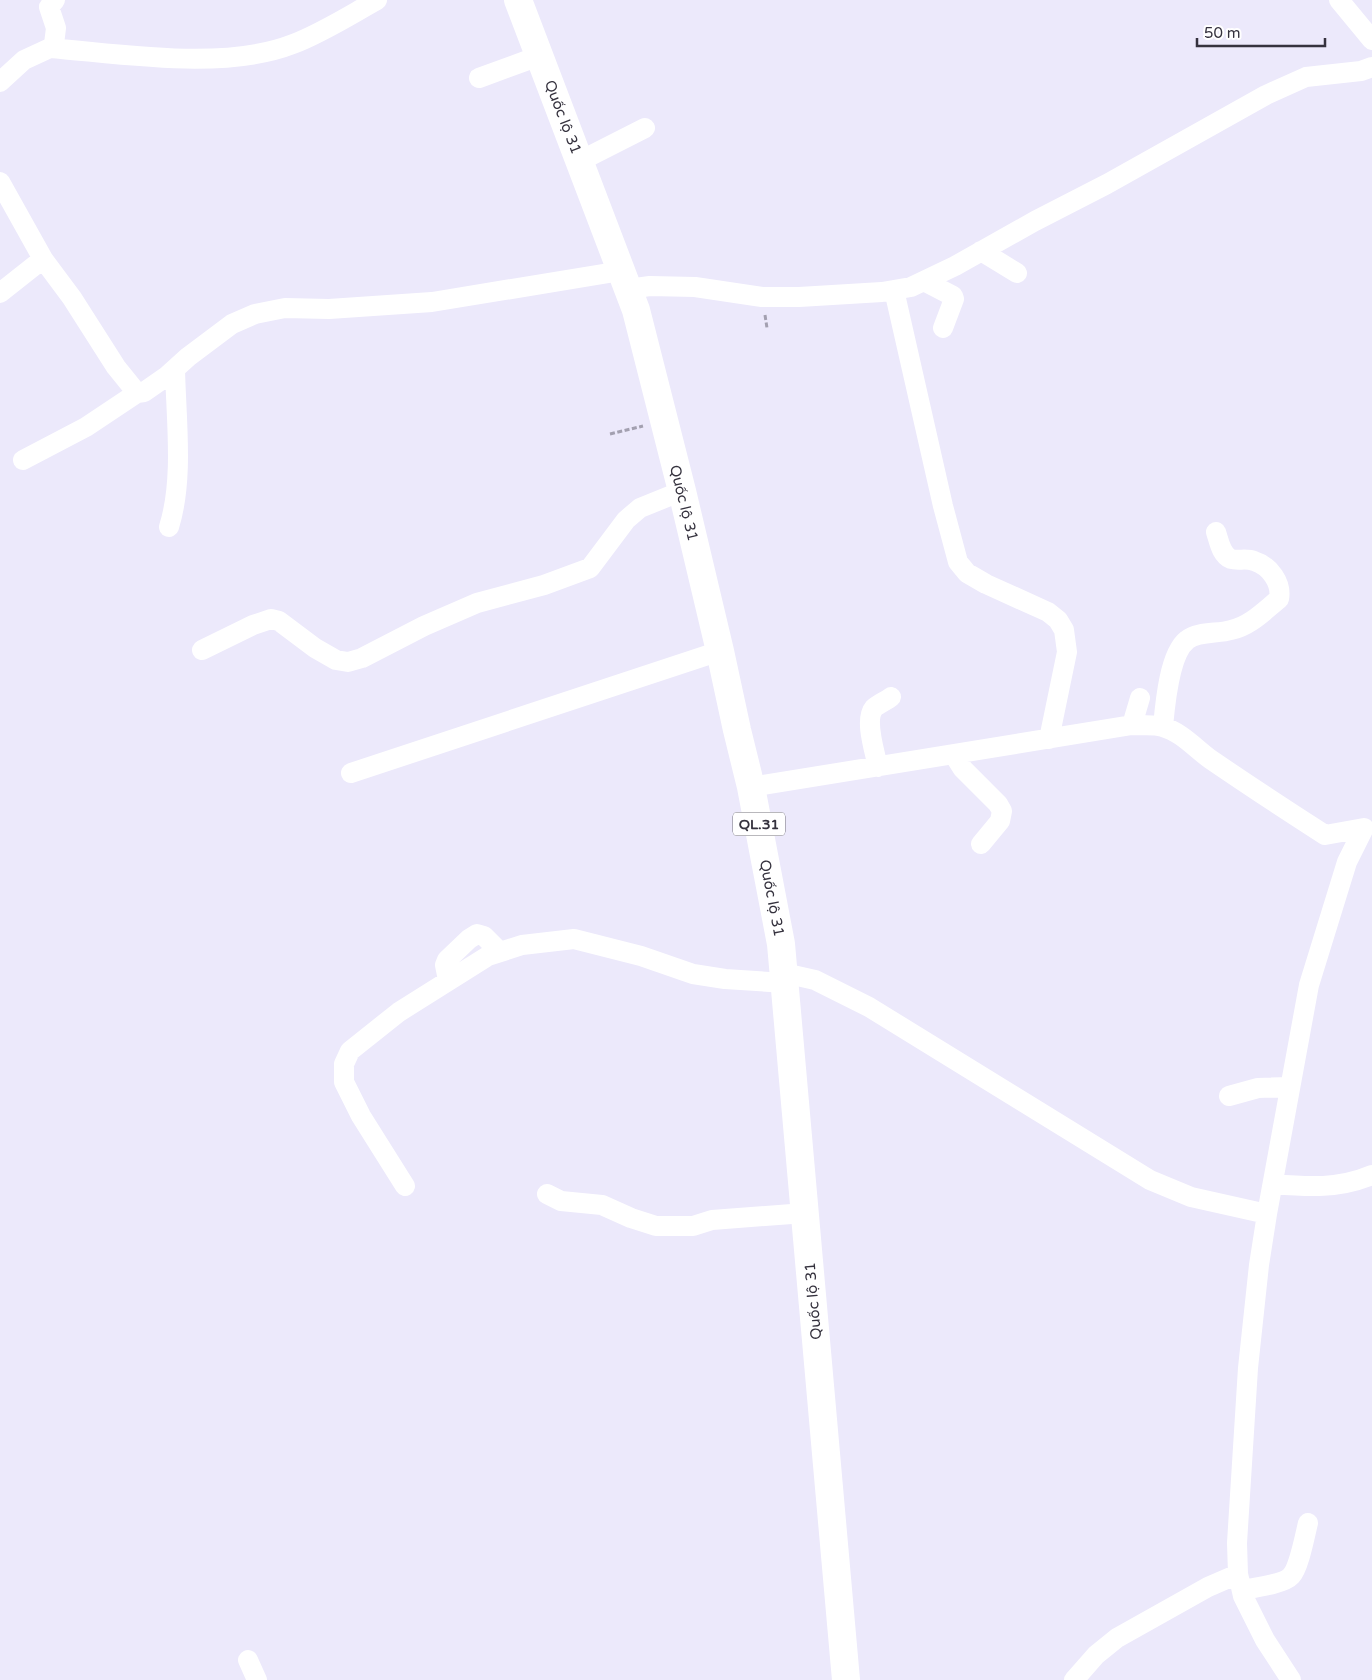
<svg xmlns="http://www.w3.org/2000/svg" width="1372" height="1680" viewBox="0 0 1372 1680" font-family="'Varela Round',sans-serif">
<style>
.lines{fill:none;stroke-linecap:round;stroke-linejoin:round}
.path{stroke:#a3a0b0;stroke-width:3;stroke-dasharray:5 2.5;stroke-linecap:butt}
.minor{stroke:#fff;stroke-width:20}
.highway{stroke:#fff;stroke-width:28}
.labels{text-anchor:middle;stroke-width:5;stroke-linejoin:round;paint-order:stroke}
.shield{fill:#fff;stroke:#727078;stroke-width:1}
.shield-label{font-size:14px;font-weight:bold;fill:#35323e}
.street-label{font-size:15px;fill:#35323e;stroke:#fff}
</style>
<rect width="100%" height="100%" fill="#ece9fb"/>
<g class="lines">
<path class="path" d="M765,315L767,328
M610,434L643,426"/>
<path class="minor" d="M1339,0L1372,40
M50,48C123,54 224,71 293,44C322,33 350,15 377,0
M479,78L539,56
M0,82L24,60L50,48L54,44L56,28L49,7L55,0
M580,161L645,128
M0,182L43,259L72,298L116,367L137,393L144,392L167,376L188,357L232,324L255,314L285,308L329,309L432,302L621,271
M981,251L1017,273
M924,281L953,296L954,299L943,328
M628,289L650,286L695,287L762,297H799L882,292L911,287L955,266L1035,221L1107,184L1266,95L1306,77L1361,71L1372,67
M894,290L943,506L958,562L967,573L986,584L1048,612L1058,620L1064,630L1067,652L1049,739
M0,293L43,259
M23,460L86,427L137,393
M169,527C184,479 176,419 175,369
M202,650L253,625L271,619L279,621L315,648L336,660L348,662L362,658L424,626L477,603L544,585L590,568L626,520L640,508L682,491
M1132,725L1140,698
M1163,727C1165,705 1169,654 1187,640C1198,631 1218,634 1231,630C1250,626 1264,611 1279,599C1282,583 1270,566 1254,561C1247,558 1238,561 1231,559C1221,555 1219,541 1216,532
M954,755L963,769L998,804L1002,811L1000,821L981,844
M878,767C875,752 864,720 874,708C878,704 886,701 891,697
M351,773L720,651
M751,787L1132,725C1142,726 1154,724 1163,727C1181,732 1195,748 1210,759C1248,785 1286,810 1325,835L1364,828L1347,862L1309,985L1267,1214L1259,1265L1248,1368L1237,1543L1238,1574L1243,1596L1265,1640L1291,1680
M784,973L815,980L869,1007L1150,1180L1191,1197L1267,1214
M448,980L445,965L447,960L469,939L477,934L484,936L500,952
M1229,1096L1258,1088L1290,1087
M1273,1184C1308,1187 1339,1189 1372,1175
M405,1186L361,1116L344,1082V1064L350,1051L399,1012L488,956L522,945L574,939L641,956L693,974L725,979L785,983
M547,1194L561,1201L602,1205L631,1218L656,1226H693L712,1220L805,1213
M1242,1590C1253,1588 1284,1584 1291,1576C1299,1568 1305,1535 1308,1523
M248,1660L257,1680
M1074,1680L1096,1655L1117,1638L1208,1587L1238,1574"/>
<path class="highway" d="M518,0L636,310L682,491L720,651L737,730L751,787L781,944L846,1680"/>
</g>
<g class="labels">
<rect class="shield" x="733" y="812.5" width="52" height="23" rx="4"/>
<g class="shield-label">
<text x="759" y="829">QL.31</text>
</g>
<g class="street-label">
<text transform="translate(563 117) rotate(69)" y="5">Quốc lộ 31</text>
<text transform="translate(684 503) rotate(76)" y="5">Quốc lộ 31</text>
<text transform="translate(772 898) rotate(79)" y="5">Quốc lộ 31</text>
<text transform="translate(813 1301) rotate(-95)" y="5">Quốc lộ 31</text>
</g>
</g>
<path d="M1197 38v8h128v-8" fill="none" stroke="#35323e" stroke-width="2.5"/>
<text x="1204" y="38" font-size="15" fill="#35323e" stroke="#ffffff" stroke-width="4" paint-order="stroke">50 m</text>
</svg>
